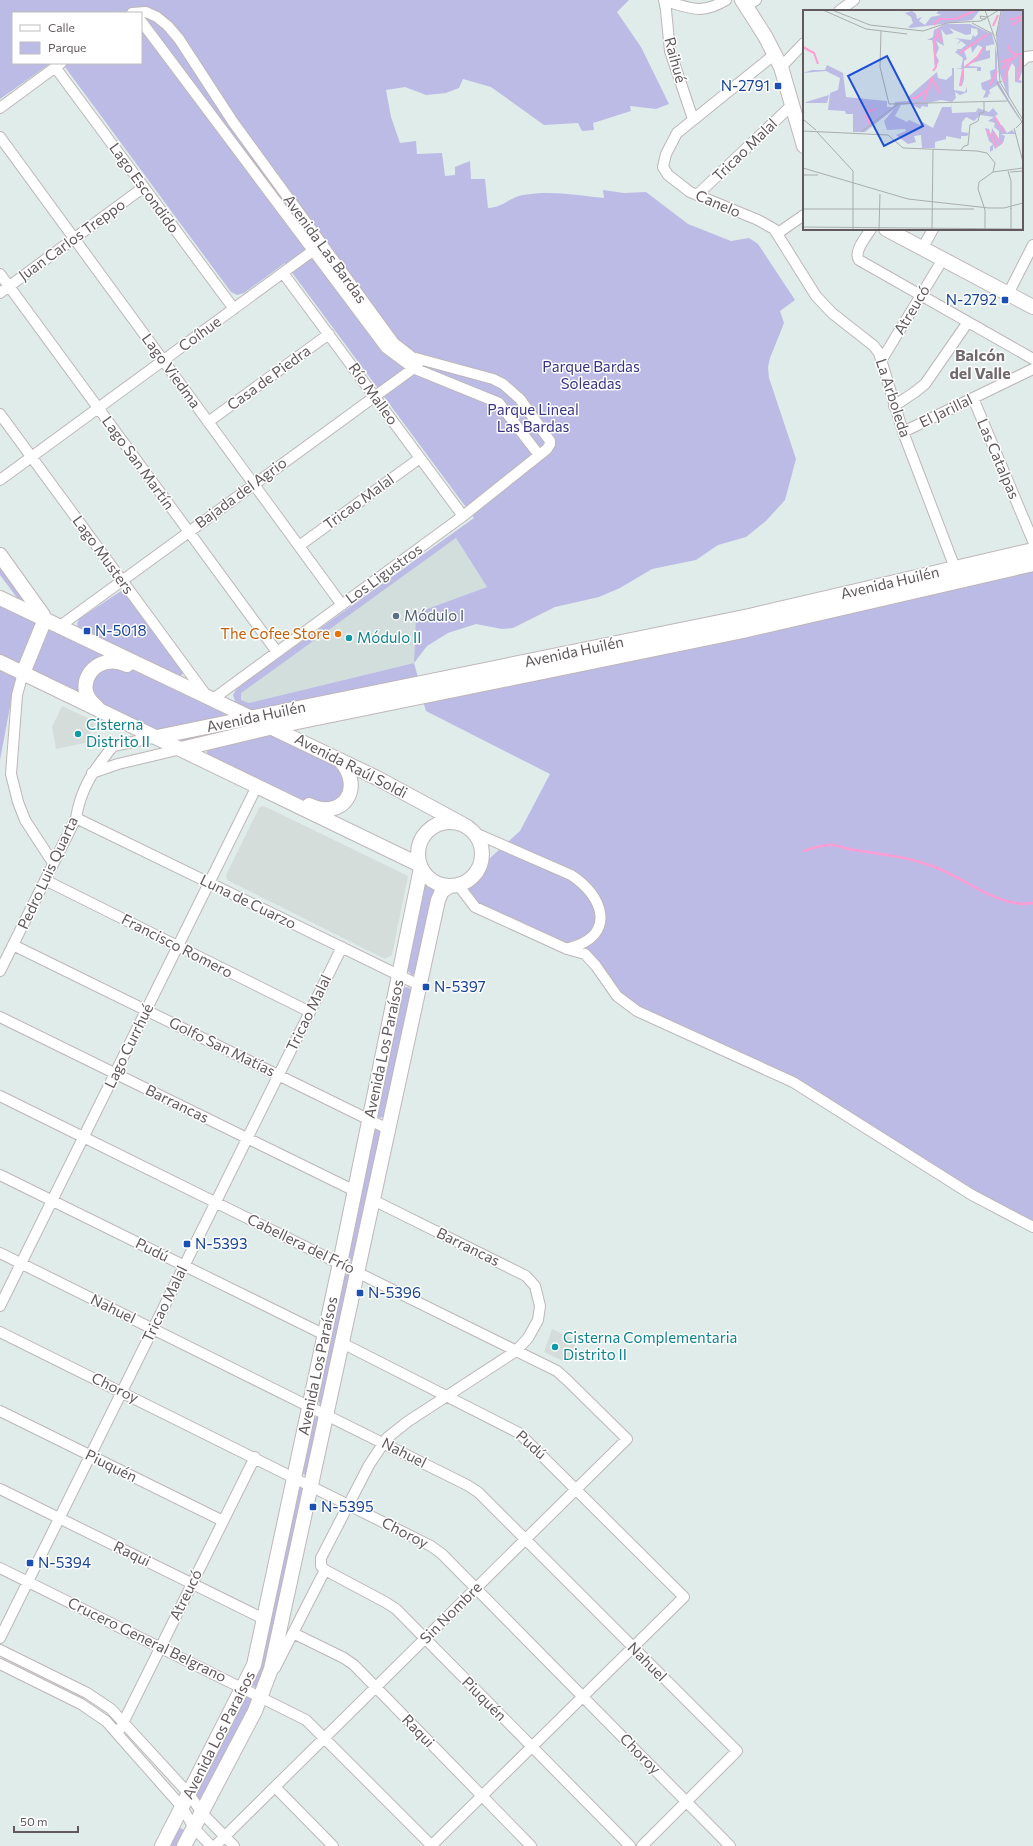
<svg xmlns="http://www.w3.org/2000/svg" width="1033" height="1846" viewBox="0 0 1033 1846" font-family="Commissioner,sans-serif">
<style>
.industrial{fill:#d5dddb}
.education{fill:#d1dedb}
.green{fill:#bcbbe5;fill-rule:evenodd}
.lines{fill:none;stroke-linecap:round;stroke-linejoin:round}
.stream{stroke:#ff9dd4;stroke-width:2.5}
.street-casing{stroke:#bdb6b8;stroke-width:12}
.secondary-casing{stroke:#bfb6b9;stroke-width:16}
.street{stroke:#fff;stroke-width:10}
.secondary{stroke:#fff;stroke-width:14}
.transit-dot{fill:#1a4fb4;stroke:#fff;stroke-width:1.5}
.service-dot{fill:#5c6f8a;stroke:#fff;stroke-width:1.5}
.food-dot{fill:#e8710a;stroke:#fff;stroke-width:1.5}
.culture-dot{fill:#0f9aa8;stroke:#fff;stroke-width:1.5}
.labels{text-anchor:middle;stroke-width:3;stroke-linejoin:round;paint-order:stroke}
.street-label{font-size:15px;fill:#61595c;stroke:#fff}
.transit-label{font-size:15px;fill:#164399;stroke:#fff;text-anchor:start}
.park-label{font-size:15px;fill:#383485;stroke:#fff}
.service-label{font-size:15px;fill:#4e5e75;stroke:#fff;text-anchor:start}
.food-label{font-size:15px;fill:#c56008;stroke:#fff;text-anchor:end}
.culture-label{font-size:15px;fill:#0d838f;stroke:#fff;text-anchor:start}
.neighbourhood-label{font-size:16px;font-weight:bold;fill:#736a6e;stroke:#fff}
.inset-river{fill:none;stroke:#ff9dd4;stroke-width:2}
.inset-road{fill:none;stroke:#a9adad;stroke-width:1}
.view{fill:#1d4ed8;fill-opacity:0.15;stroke:#1d4ed8;stroke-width:2}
.inset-edge{fill:none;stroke:#61595c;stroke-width:2}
</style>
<rect width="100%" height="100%" fill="#e0ece9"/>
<path class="industrial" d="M62,706L96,722L85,743L56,749L52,727Z
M264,806L408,876L392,955L385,959L227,880L226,875L259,808Z
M552,1329L577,1341L567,1363L544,1352Z"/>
<path class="education" d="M456,538L487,587L416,613L414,663L249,703L241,700L240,693Z"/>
<path class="green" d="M0,0H629L617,12L641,47L669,104L656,109L630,106L631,111L593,123L594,130L582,131L578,123L544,125L491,87L463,79L459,88L446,93L426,95L405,87L386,90L391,117L400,143L416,141L417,154L442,153L445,176L455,175V167L470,161L471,179H485L488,208C504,207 510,197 523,195C550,190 577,195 604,198L603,190L624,193L646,192L688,224L731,241L749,238L758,244L795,300L780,311L784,323L770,358L768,367L769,378L796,459L785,500L766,521L746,537L718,545L696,560L652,569L620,588L599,597L555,607L513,628L502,629L476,624L448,633L427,646L414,663L419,681L253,712L236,704L233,695L237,688L474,518L285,263L244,293L237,295L231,292L62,63H141V13H13V63H51L0,99ZM456,538L487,587L416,613L414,663L249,703L241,700V693Z
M0,561L24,598L22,600L18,599L0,575Z
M1033,569V1227L793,1082L626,1003L591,959L475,907L459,886L520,831L550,774L426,711L423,701Z
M121,591L124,592L183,672L182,675L178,676L78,627L77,624L79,619Z
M0,604L34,621L36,623L20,664L0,656Z
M47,630L54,631L110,658L100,661L85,697L32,671V669Z
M120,664L226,713L225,716L161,733L99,704L88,688L92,674Z
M0,668L16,675L0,760Z
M253,721L256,725L183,742L181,740L182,738Z
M268,733L345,770L343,800L313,805L301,799L289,796L207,755V749Z
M425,883H427L438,888L416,974L412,975L407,970Z
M408,987L412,990L385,1116L380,1118L377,1116L402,988Z
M374,1130H379L381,1133L353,1262L347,1260Z
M348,1274L351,1275L323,1404L320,1405L318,1400L342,1279L344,1275Z
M317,1416L320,1418L307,1474L305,1475L302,1473L314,1419Z
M300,1486L304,1488L265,1670L257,1688L254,1687L252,1684L259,1670Z
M247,1697L252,1699L253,1701L202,1800L199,1799L197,1797V1792L244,1700Z
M180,1828L185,1830L179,1846H169Z"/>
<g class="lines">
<path class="stream" d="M804,851C813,848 823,844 833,845C840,846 847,849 854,850C882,854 911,857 937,868C966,879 1000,909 1033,903"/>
<defs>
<path id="street" d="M664,0L666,10L670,51L693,119
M665,1C691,8 701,15 726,0
M746,6L756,0
M839,11L854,0
M132,13L146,12L157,17L168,26L179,39L233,122L394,343L412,357L493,379L503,384L520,399L550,441V444L547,449L463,516L213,699
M141,21L386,348L413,368L499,403L539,455
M775,54L677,133L666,154L663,167L668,175L690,192L758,220L774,229L816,296L832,313L874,346L879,353L903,432L955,568
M1022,61L1026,57L1033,56
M55,67L234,309
M781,67L804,43
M0,108L61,63
M0,137L342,605
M697,195L793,104
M871,229C866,237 853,252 859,260L1033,359
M778,233L804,215
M922,249L933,229
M283,273L463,516
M0,274L277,652
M0,293L144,187
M1008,294L1033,245
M881,361L943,259
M973,398L1033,541
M894,406L915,392L925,384L968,322
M0,414L206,695
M208,422L329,334
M903,432L1033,369
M0,480L318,247
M299,546L420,458
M60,626L418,365
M23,673L17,695L11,774L18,802L25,820L53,863
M92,773L118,764L181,749
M76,818L419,985
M475,833L571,875C604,896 617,936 569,948
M45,880L310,1012
M459,886L475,907L567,949L585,954L596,966L617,996L637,1011L793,1082L972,1195L1033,1227
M13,945L388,1129
M0,971L76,818C81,787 94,770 113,746L157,737
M0,1017L355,1191
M0,1096L557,1371L567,1380L627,1439L215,1846
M0,1175L325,1335
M373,1200L526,1276L535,1286L540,1306L538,1320L528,1338L516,1351L407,1422L387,1438L369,1465L321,1558V1566L325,1570L385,1602L396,1609L630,1846
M0,1253L467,1485L478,1492L737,1751L642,1846
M0,1306L257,786
M0,1332L431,1546L442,1554L730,1846
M342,1343L519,1433L684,1597L431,1846
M0,1411L223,1521
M0,1489L264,1619
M0,1568L306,1720L432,1846
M293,1633L344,1658L354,1665L531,1846
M0,1638L342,947
M0,1650L87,1693L111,1709L189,1794L202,1813L234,1846
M0,1664L81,1704L106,1721L182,1807L194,1828L211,1846
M275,1668L325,1570
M118,1733L255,1457
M275,1787L333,1846"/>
<path id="secondary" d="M742,0L765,36L781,67L804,146
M886,229L1033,307
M0,555L43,615V624L23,673
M0,598L377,778L462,824
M0,662L420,865
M97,707C69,686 97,650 127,665
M157,737L749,616L1033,550
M181,749L273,727L743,631L1033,564
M309,805C343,821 365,788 340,760
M418 854a32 32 0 1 1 64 0a32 32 0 1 1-64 0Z
M162,1846L254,1665L340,1263L421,868
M184,1846L255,1711L271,1669L438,900L442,891L450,886"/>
</defs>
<use href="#street" class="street-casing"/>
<use href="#secondary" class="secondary-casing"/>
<use href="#street" class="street"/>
<use href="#secondary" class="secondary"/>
</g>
<g class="transit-dot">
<rect x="774" y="82" width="8" height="8" rx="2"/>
<rect x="1001" y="296" width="8" height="8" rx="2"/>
<rect x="83" y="627" width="8" height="8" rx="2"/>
<rect x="422" y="983" width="8" height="8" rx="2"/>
<rect x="183" y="1240" width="8" height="8" rx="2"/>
<rect x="356" y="1289" width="8" height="8" rx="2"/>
<rect x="309" y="1503" width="8" height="8" rx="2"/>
<rect x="26" y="1559" width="8" height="8" rx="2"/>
</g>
<circle class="service-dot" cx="396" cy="616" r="4"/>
<circle class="food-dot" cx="338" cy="634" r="4"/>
<g class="culture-dot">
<circle cx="349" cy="638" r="4"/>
<circle cx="78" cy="734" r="4"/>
<circle cx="555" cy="1347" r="4"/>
</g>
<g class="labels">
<g class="street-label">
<text transform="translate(675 60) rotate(75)" y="5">Raihué</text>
<text transform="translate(745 150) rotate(-44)" y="5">Tricao Malal</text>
<text transform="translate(144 188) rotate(54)" y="5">Lago Escondido</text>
<text transform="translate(718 204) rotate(23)" y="5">Canelo</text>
<text transform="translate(72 240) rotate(-36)" y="5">Juan Carlos Treppo</text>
<text transform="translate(325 249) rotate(54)" y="5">Avenida Las Bardas</text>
<text transform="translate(912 310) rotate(-59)" y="5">Atreucó</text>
<text transform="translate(200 334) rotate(-36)" y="5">Coíhue</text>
<text transform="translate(171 371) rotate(54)" y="5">Lago Viedma</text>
<text transform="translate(269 378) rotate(-36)" y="5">Casa de Piedra</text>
<text transform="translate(373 394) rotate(54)" y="5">Río Malleo</text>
<text transform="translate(893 398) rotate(72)" y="5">La Arboleda</text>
<text transform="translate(946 411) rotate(-26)" y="5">El Jarillal</text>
<text transform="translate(998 459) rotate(67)" y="5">Las Catalpas</text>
<text transform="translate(138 463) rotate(54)" y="5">Lago San Martín</text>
<text transform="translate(241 493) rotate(-36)" y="5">Bajada del Agrio</text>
<text transform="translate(359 502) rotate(-36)" y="5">Tricao Malal</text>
<text transform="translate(103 555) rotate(54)" y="5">Lago Musters</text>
<text transform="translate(384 574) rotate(-36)" y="5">Los Ligustros</text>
<text transform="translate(890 583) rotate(-13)" y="5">Avenida Huilén</text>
<text transform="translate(574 652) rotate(-12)" y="5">Avenida Huilén</text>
<text transform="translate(256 717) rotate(-12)" y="5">Avenida Huilén</text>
<text transform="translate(351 766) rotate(27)" y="5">Avenida Raúl Soldi</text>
<text transform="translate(48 873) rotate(-65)" y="5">Pedro Luis Quarta</text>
<text transform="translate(248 902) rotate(26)" y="5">Luna de Cuarzo</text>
<text transform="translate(177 946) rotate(27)" y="5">Francisco Romero</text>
<text transform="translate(309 1013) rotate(-64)" y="5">Tricao Malal</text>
<text transform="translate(129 1046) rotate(-64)" y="5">Lago Currhué</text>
<text transform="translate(222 1047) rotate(26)" y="5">Golfo San Matías</text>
<text transform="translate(384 1049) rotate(-78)" y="5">Avenida Los Paraísos</text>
<text transform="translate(177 1104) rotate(26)" y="5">Barrancas</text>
<text transform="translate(301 1244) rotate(26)" y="5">Cabellera del Frío</text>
<text transform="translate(468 1247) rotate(26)" y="5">Barrancas</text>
<text transform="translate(152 1250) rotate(26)" y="5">Pudú</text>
<text transform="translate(165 1304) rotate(-64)" y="5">Tricao Malal</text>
<text transform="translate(113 1309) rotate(26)" y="5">Nahuel</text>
<text transform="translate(318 1366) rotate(-78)" y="5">Avenida Los Paraísos</text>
<text transform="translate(115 1388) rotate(26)" y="5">Choroy</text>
<text transform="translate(531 1445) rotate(42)" y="5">Pudú</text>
<text transform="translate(404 1453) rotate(27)" y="5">Nahuel</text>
<text transform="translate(111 1466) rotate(26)" y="5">Piuquén</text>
<text transform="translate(405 1533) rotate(27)" y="5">Choroy</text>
<text transform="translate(132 1554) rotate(26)" y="5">Raqui</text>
<text transform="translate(186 1595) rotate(-64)" y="5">Atreucó</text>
<text transform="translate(451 1613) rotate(-45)" y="5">Sin Nombre</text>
<text transform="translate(147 1640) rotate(26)" y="5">Crucero General Belgrano</text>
<text transform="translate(647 1662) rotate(45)" y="5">Nahuel</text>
<text transform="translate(484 1699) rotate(45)" y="5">Piuquén</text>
<text transform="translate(418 1731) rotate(46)" y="5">Raqui</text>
<text transform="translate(219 1735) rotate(-63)" y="5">Avenida Los Paraísos</text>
<text transform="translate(640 1754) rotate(45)" y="5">Choroy</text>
</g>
<g class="transit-label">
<text x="770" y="91" text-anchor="end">N-2791</text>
<text x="997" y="305" text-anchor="end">N-2792</text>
<text x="95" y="636">N-5018</text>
<text x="434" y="992">N-5397</text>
<text x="195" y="1249">N-5393</text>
<text x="368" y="1298">N-5396</text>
<text x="321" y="1512">N-5395</text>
<text x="38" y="1568">N-5394</text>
</g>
<g class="park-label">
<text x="591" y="372">Parque Bardas<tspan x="591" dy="17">Soleadas</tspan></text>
<text x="533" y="415">Parque Lineal<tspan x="533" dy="17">Las Bardas</tspan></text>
</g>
<g class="service-label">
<text x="404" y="621">Módulo I</text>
</g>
<g class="food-label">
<text x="330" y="639">The Cofee Store</text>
</g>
<g class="culture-label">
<text x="357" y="643">Módulo II</text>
<text x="86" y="730">Cisterna<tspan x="86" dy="17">Distrito II</tspan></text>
<text x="563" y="1343">Cisterna Complementaria<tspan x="563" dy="17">Distrito II</tspan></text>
</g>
<g class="neighbourhood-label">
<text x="980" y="361">Balcón<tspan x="980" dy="18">del Valle</tspan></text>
</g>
</g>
<g transform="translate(803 10)">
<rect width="220" height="220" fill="#e0ece9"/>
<path d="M97,0L102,3L109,1L113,4L114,9L119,7L116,11L122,15L128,7L138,5L133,3L137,0H177L169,10L108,18L105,17L110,13L108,7ZM199,0H220V59L216,70L219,71L218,73L212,72V57L209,53L205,62L206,89L196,61L193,26ZM142,14H167L189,24L194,44V69L217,111L194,75L186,80L188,85L186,83L185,87L180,88L183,81L179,79L178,73L188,69L187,61L192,59V34L183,36V41L187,40V48L165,54V56L178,57V61H174V58H161V69L159,76H156L160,59L152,58H158L160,48L152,42L155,40L153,39H158L163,35L158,31L154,35L157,30L151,28L168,30L170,25L172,27L175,24L174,19L168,18V24L163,25L146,18L151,23L143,25L138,19L141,36L133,31L136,38L133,45L136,51L132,59L130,34L129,30H124L130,27L131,20ZM175,35L179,37V42L161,57V51L164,49L161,41L168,36L169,43ZM24,55L40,63L43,87L84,91V97H90L92,92L106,91L105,87L134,62L135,68L143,70L149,65V58H151V80L162,82L164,77V82L157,85L152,82L153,88L149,92L138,90L125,93V97L119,96L117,99L108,94L98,95L92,106L104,112L106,110L117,115L119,112L130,118L139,97H148V93L149,103L173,102L175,98L186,102L190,98L195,104L192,106L197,116L199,115L204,123L209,120L213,124H198L202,126L200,133L192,139L190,135V140L187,142V137L190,134L186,131L182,118L186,119L188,125L189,118L196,129V121L191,117L192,113L185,111L191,107L177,105L171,111L163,107L159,112L158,122L166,123L164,126H158V129L143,126V129L132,132V138H119L118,125L111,126L113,132L105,134L93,125L103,121L102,119L84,120L81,111L91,99L62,122H50V104H43L42,101L25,100L27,83L35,80L37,68L23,61L0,63L9,60H22ZM26,85L24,93H3V92Z" fill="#bcbbe5" fill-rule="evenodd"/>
<path class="inset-river" d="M206,10L220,6M131,15L136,9H153L173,0M209,15L220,8M190,16L195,5M134,19L139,32M205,35L207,41L214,46M0,37L11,43L15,54M157,43L185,24M198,52L211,48M162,57L174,48L180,38M198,59L215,44H220M130,61L133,57L131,32L135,23M129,69L137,83M214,71L219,46M201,72L206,55M187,75L194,61M157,76L160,59M109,88H113L125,79M121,90L129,67M192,107L201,122M66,114L63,102L73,99M184,120L194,137M190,122L198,134"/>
<path class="inset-road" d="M20,0L63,19L104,24M29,0L67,15L120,21L144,13L178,11L196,0M182,0L194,35L197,72L220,110M183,9H178L177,6L184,7M169,13L190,24M78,21L77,57L86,94M193,26L198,1M199,71L194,73L196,76L219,112L213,118M86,94L204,91M1,110L13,120M211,118L220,152M0,121L85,125L100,138L174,141L184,143L192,153L190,162M14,122L50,161V219M58,122L95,94M158,140L161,136L165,135L167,115L175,111L177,103L181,102V91M0,158L105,189L186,198H201L220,193M205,161L208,171V199M207,162L220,161M0,165H15M0,199H171M0,217L220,219M76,219L77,184M129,219L130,139M182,220V200L175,179L176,172L190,162L220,158M208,220V198"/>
<path class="view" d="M84,46L120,116L81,136L45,66Z"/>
<rect width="220" height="220" class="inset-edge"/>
</g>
<rect x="12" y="12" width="130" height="52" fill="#ffffff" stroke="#c0bdbe"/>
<rect x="20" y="25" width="20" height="6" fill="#ffffff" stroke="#c0bdbe"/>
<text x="48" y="32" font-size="12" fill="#61595c">Calle</text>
<rect x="20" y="42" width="20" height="12" fill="#bcbbe5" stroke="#c0bdbe"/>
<text x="48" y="52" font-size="12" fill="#61595c">Parque</text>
<path d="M14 1826v6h64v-6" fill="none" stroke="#61595c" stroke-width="2"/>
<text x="20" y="1826" font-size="12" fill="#61595c" stroke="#ffffff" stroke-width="3" paint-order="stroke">50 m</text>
</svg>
